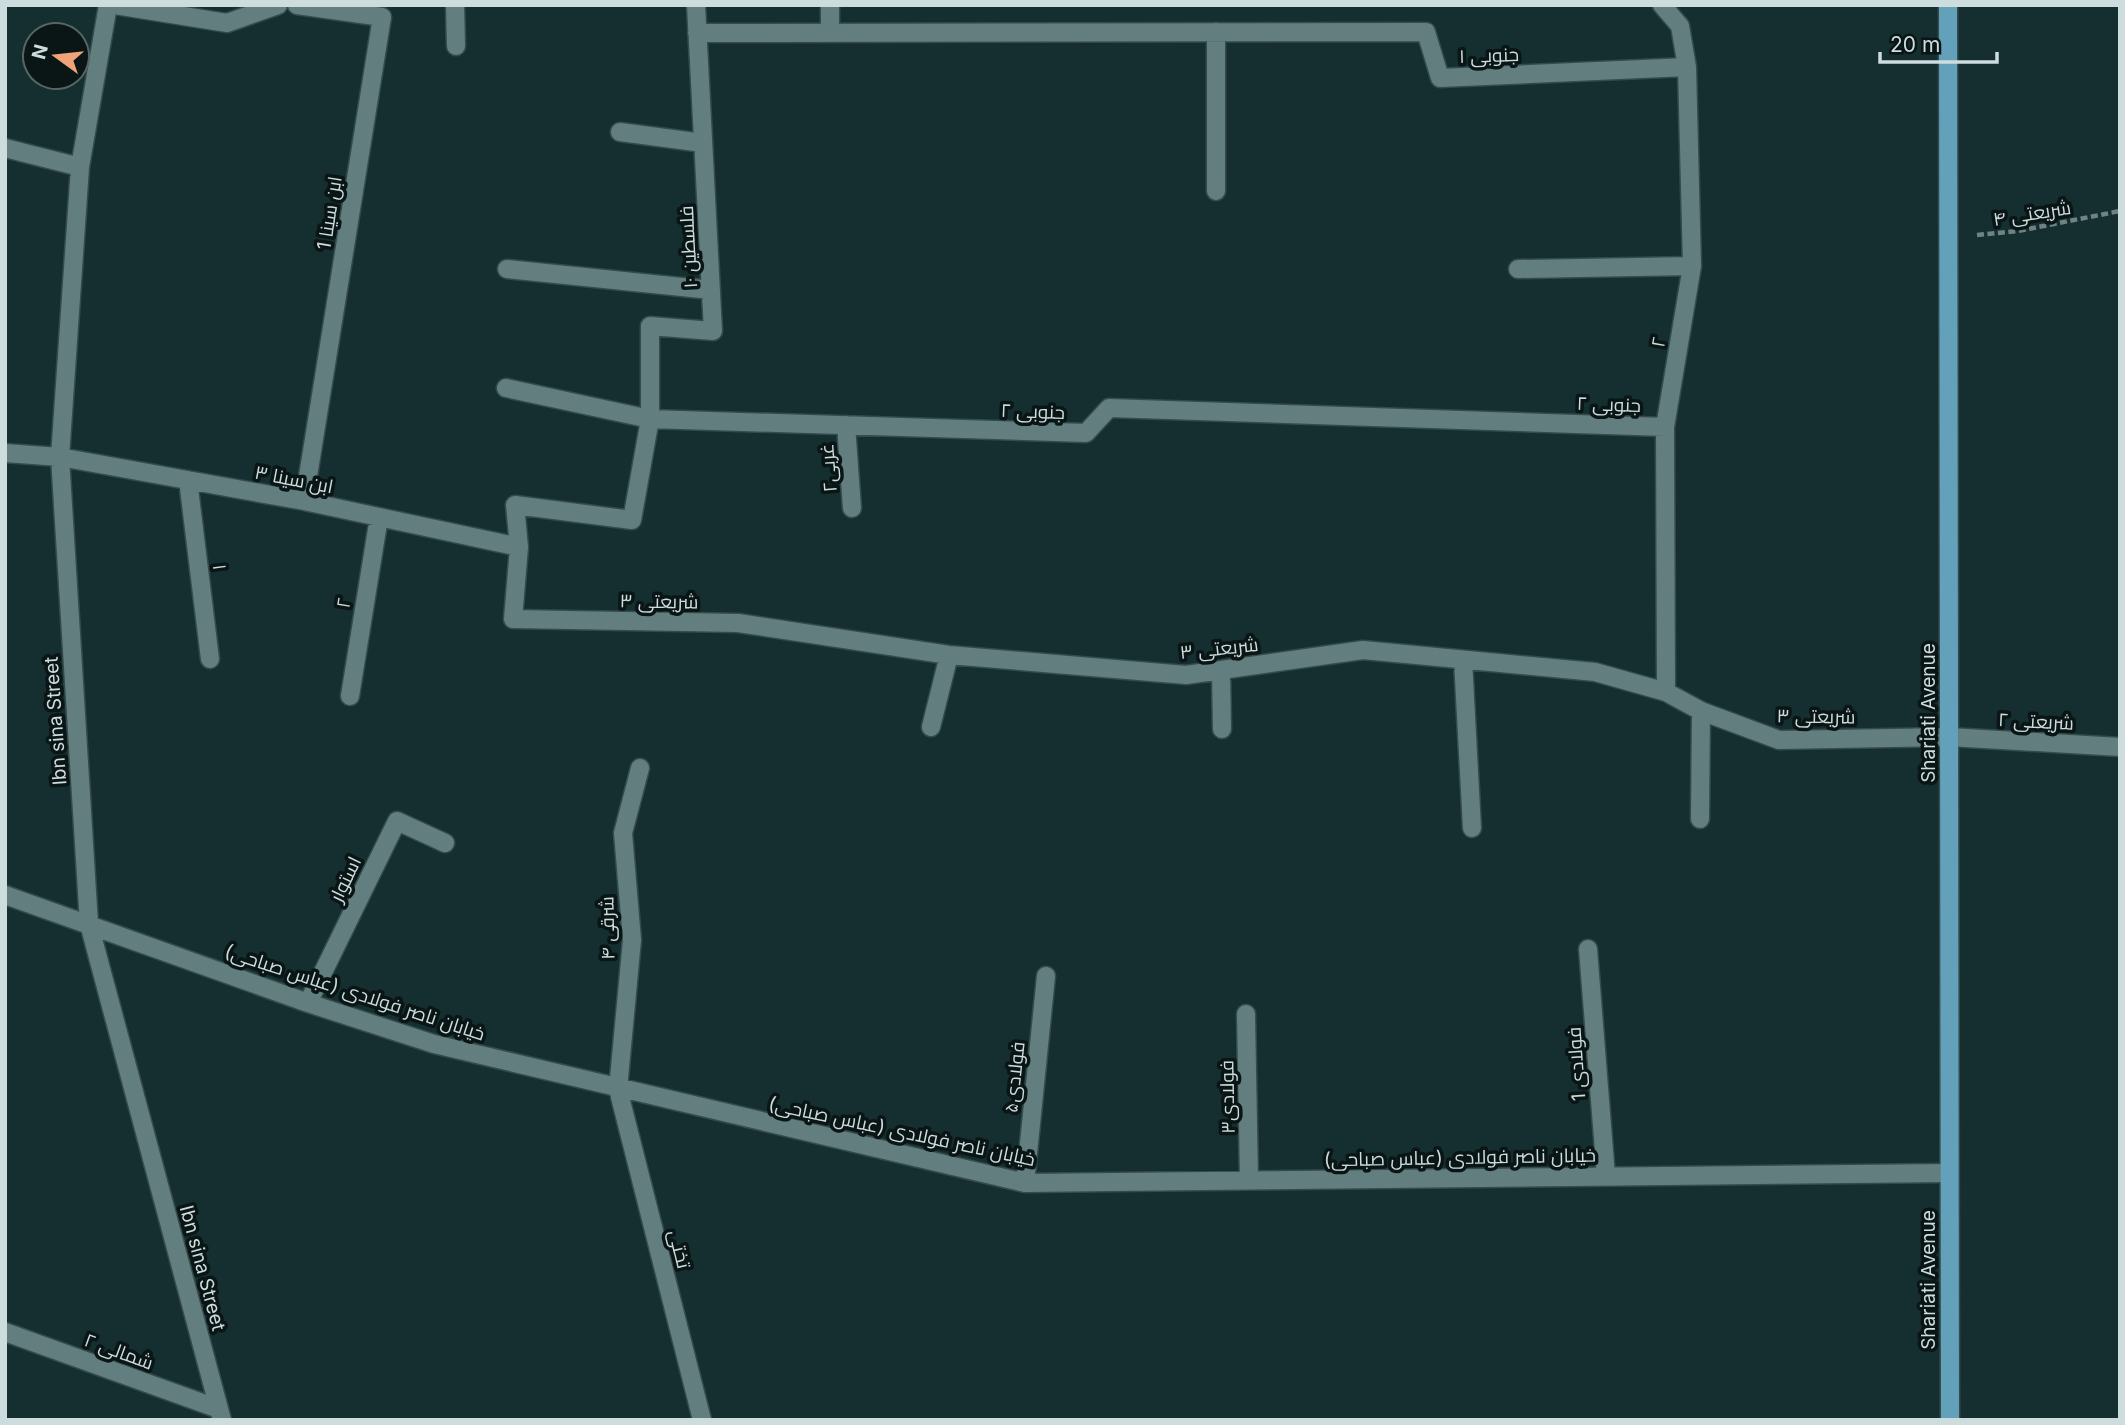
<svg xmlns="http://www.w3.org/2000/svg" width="2125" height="1425" viewBox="0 0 2125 1425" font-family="Inter,Cairo,sans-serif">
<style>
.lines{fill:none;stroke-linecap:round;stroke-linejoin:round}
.minor-casing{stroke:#354a4c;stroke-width:21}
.major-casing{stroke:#354a4c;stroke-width:21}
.path{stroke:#6f8385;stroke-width:4.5;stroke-dasharray:7 3.5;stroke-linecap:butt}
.minor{stroke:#627e7f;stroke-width:18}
.major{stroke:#63a0b9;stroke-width:18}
.labels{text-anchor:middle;stroke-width:7;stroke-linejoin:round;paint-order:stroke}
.street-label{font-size:19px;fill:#cddcdd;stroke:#0a1516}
</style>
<rect width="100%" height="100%" fill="#152f31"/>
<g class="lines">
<defs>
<path id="minor" d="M108,5L80,167L60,457L89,924L222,1420
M115,5L227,23L278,5
M297,5L382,17L304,501
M455,5L456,46
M830,5V33
M1662,5L1680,26L1687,67L1692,266L1665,427L1666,692
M1216,32V191
M697,33L1426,32L1440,78L1687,67
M620,132L703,143
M5,148L80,167
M507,269L711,290
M1518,269L1692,266
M506,388L650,419V326L713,331L696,5
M846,425L852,508
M1665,427L1109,408L1086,433L650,419L632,520L515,505L519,547L513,619L738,623L949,655L1186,675L1363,650L1595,672L1666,692L1701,711L1779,740L1949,737L2120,747
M5,453L60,457L304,501L519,547
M188,480L210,659
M1463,660L1472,828
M1221,670L1222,729
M350,696L379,517
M931,727L949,655
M640,768L623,833L632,940L618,1089L702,1420
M1700,819L1701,711
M5,895L308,1003L434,1044L1025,1183L1949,1173
M1588,949L1606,1176
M308,1003L397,821L445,843
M1246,1014L1249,1180
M1025,1183L1046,976
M5,1332L219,1409"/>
<path id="major" d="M1948,5L1950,1420"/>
</defs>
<use href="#minor" class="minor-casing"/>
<use href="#major" class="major-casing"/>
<path class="path" d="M1977,235L2018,231L2120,211"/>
<use href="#minor" class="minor"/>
<use href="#major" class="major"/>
</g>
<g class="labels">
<g class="street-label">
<text transform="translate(1489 55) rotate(-2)" y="7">۱ جنوبی</text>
<text transform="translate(329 213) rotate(-81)" y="7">ابن سینا 1</text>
<text transform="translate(2032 213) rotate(-9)" y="7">شریعتی ۴</text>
<text transform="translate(688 247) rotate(-93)" y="7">فلسطین ۱۰</text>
<text transform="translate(1658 342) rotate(-80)" y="7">۲</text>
<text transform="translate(1609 404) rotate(2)" y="7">۲ جنوبی</text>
<text transform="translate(1033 411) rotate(2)" y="7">۲ جنوبی</text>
<text transform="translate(828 468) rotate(-94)" y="7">غربی۲</text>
<text transform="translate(294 479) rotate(11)" y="7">ابن سینا ۳</text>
<text transform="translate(220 567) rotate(83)" y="7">۱</text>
<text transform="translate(659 601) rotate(1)" y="7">شریعتی ۳</text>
<text transform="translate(343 603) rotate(-81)" y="7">۲</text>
<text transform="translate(1219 648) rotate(-6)" y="7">شریعتی ۳</text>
<text transform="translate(1928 713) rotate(-90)" y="7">Shariati Avenue</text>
<text transform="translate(1816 716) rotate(1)" y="7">شریعتی ۳</text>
<text transform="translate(55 721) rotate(-94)" y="7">Ibn sina Street</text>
<text transform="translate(2036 721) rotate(3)" y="7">شریعتی ۲</text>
<text transform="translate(345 879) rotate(-64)" y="7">استوار</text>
<text transform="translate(607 928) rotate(-91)" y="7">۴ شرقی</text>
<text transform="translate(355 992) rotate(18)" y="7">خیابان ناصر فولادی (عباس صباحی)</text>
<text transform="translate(1576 1064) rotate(-94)" y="7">فولادی 1</text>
<text transform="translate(1014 1077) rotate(-84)" y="7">فولادی۵</text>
<text transform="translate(1227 1097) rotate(-91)" y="7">فولادی۳</text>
<text transform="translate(902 1131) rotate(12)" y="7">خیابان ناصر فولادی (عباس صباحی)</text>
<text transform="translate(1460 1157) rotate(-1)" y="7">خیابان ناصر فولادی (عباس صباحی)</text>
<text transform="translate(680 1249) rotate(76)" y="7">تختی</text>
<text transform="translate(203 1268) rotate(75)" y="7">Ibn sina Street</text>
<text transform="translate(1928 1280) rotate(-90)" y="7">Shariati Avenue</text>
<text transform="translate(119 1351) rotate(20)" y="7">۲ شمالی</text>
</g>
</g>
<rect width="2125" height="1425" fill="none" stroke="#cddcdd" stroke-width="14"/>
<g transform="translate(56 56) rotate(285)"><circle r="33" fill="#0a1516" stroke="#586566" stroke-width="2"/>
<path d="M0-5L12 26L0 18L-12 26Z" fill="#f0a279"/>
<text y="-10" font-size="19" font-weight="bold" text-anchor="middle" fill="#cddcdd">N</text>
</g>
<path d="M1880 52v10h117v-10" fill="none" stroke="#cddcdd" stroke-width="3.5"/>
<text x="1890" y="52" font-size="21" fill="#cddcdd" stroke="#0a1516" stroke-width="5" paint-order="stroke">20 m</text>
</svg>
